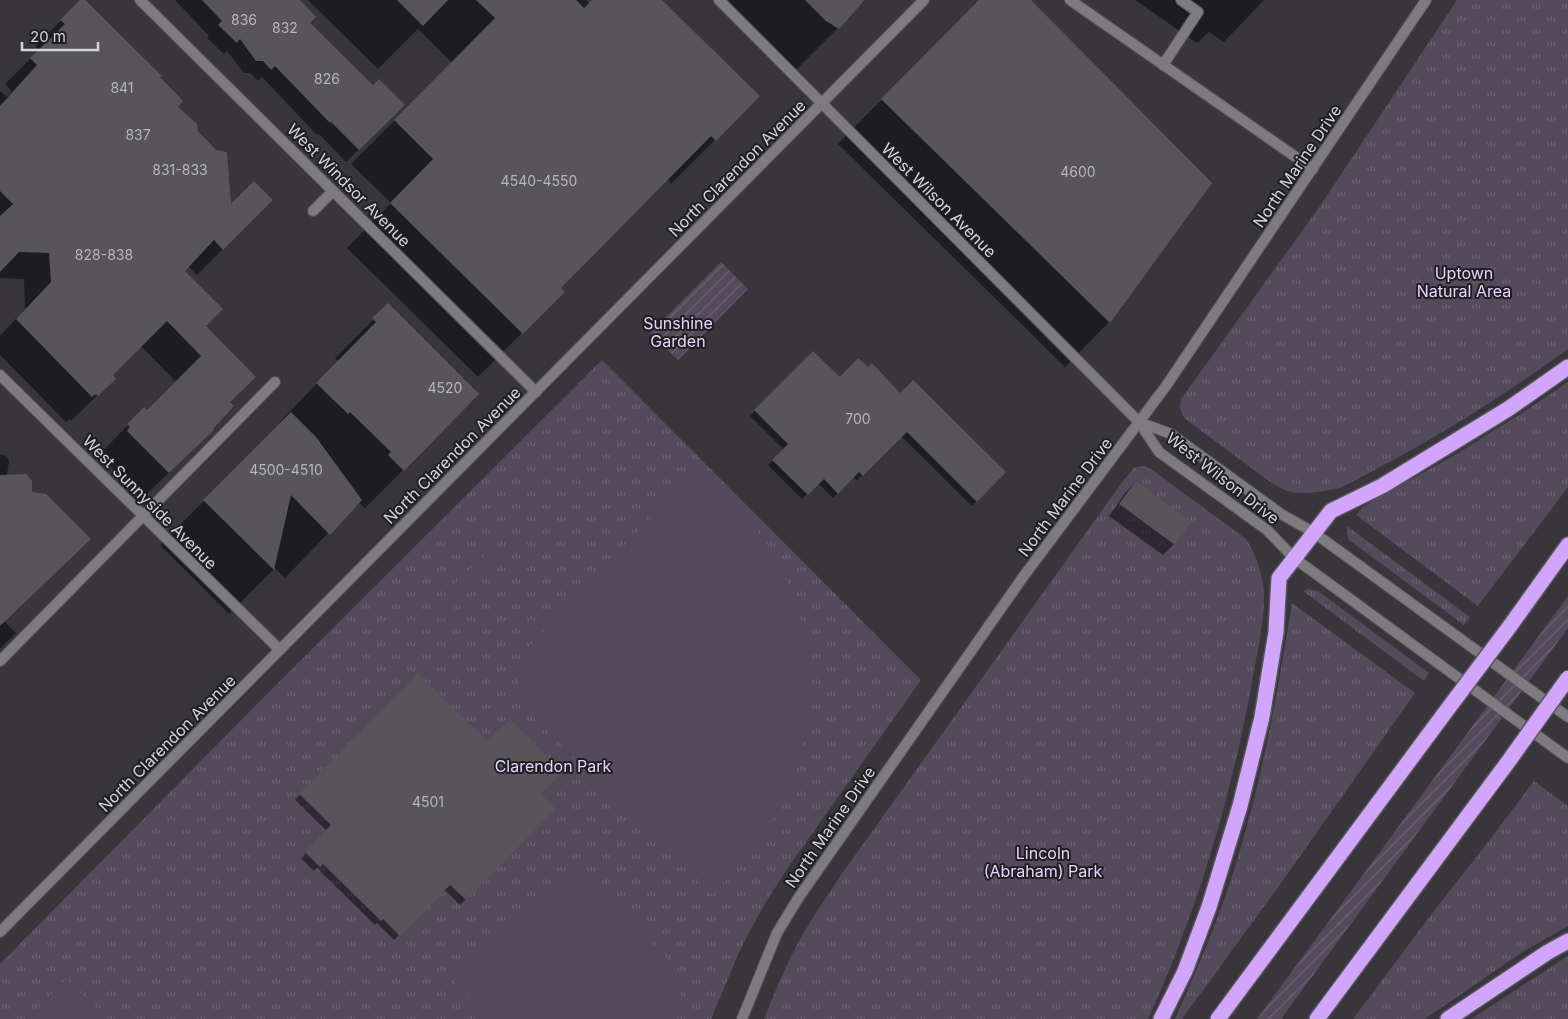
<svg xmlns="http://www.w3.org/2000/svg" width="1568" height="1019" viewBox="0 0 1568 1019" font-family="Inter,sans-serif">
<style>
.grass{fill:url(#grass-tufts)}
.garden{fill:url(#garden-furrows)}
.pitch{fill:#534a5c}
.shadow{fill:#0007}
.building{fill:#58555a}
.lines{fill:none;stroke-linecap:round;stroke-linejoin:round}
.service-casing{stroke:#565458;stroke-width:12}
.minor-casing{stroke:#565458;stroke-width:12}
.tertiary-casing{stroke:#565458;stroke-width:12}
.motorway-casing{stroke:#565458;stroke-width:18}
.service{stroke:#7d7b80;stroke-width:10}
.minor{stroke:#7d7b80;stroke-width:10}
.tertiary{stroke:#7d7b80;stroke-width:10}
.motorway{stroke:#d0a5fa;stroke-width:15}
.motorway-bridge-casing{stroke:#565458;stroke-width:18;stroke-linecap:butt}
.motorway-bridge{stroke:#d0a5fa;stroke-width:15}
.labels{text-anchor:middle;stroke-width:4;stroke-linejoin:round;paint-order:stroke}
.number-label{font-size:14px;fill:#b6b5b8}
.street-label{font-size:16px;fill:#d6d5d8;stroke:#1f1e20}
.park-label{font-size:16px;fill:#e8d3ff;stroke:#1f1e20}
</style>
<defs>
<pattern id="grass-tufts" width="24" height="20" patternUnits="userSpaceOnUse" patternTransform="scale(1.25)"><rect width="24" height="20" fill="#534a5c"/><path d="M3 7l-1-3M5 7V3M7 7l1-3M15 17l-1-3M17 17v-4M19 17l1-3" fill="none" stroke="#6b6373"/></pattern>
<pattern id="garden-furrows" width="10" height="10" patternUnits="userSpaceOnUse" patternTransform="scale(1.25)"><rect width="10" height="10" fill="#534a5c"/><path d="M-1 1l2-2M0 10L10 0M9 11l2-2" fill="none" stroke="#6b6373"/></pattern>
</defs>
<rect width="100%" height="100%" fill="#38363a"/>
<path class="grass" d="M1457,0H1568V349C1496,402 1419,448 1340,488C1323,491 1304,496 1287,491C1282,489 1277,486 1273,484L1184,418L1180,408L1181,399L1320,206Z
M602,360L921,680L787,869L764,905L741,948L711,1019H0V964L269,692Z
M1568,382V487L1478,606L1356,515L1362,508L1375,499L1450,458L1522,413Z
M1141,466H1145L1151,469L1246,539C1256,554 1264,577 1264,596C1264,625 1257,654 1252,682C1240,750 1223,816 1202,881C1186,928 1169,974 1148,1019H764C777,987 790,954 809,924C819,907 831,891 841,875L1123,481L1134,468Z
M1347,526L1470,617L1464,625L1349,540L1347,534Z
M1308,589L1318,591L1429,673L1424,681L1303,591Z
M1292,603L1415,693L1279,886L1182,1019H1175C1198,967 1221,914 1237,860C1263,776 1278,690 1292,603Z
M1534,781L1568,806V926L1521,953L1425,1019H1353L1430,916L1488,842Z
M1568,956V1019H1471Z"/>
<path class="garden" d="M721,262L748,289L678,360L650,333Z
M1568,596V628L1281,1019H1257Z"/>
<path class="pitch" d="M700,465C720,486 740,507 758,531C798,586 818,657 807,725C805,743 798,762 791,779C788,787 785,796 781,804C764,837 737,866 713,895L527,711L532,705L518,691L520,669L529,659L523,653Z
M490,550L500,560L441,620L431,608Z
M573,863L678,970L683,1010L677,1019H492L454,981Z
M66,979L108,1019H28Z"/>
<path class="shadow" d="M82,0H83L158,77L176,107L196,132L230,207L272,200L197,275L188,266L184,271L204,326L228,402L187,456L142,498L102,457L105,454L103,451L119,434L144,409L147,412L176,382L141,346L111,375L114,379L71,421L70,419L66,422L0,355V336L25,309L24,279L0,278V91L7,97L12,92L5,84L39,50L35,46Z
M175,0H298L308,23L373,87L404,105L346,162L318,133L317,135L262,77L258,81L250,73H244L227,51L224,54L207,38L209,36Z
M308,0H586L590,4L594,0H660L758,97L671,184L667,179L560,288L563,292L478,377L347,248L391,203L351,164L452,63L418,29L378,69Z
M715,0H866L794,72L749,33L735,23Z
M980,0H1029L1210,183L1109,322L1065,367L838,144Z
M1135,0H1264L1224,42L1209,32L1197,43Z
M388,305L403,470L365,508L358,502L285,578L273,566V570L229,614L160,545L280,424L279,423L338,361L335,358Z
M813,352L840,378L900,394L1004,472L972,506L901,436L857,480L853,477L833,498L818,483L802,499L768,465L784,450L750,416Z
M0,454L4,455L9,460L7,476L4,621L16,633L0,649Z
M1136,482L1190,522L1174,544L1163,555L1109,516L1125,493Z
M418,675L554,809L460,905L444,889L394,940L377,923L375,925L317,868L314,871L301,858L327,831L295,800Z"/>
<path class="building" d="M80,0H85L162,76L160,77L183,101L178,107L197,124L198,131L216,150L227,152L231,204L254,181L273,200L223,250L214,240L185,271L223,309L206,326L256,377L230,402L234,406L213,429L214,430L169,473L127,431L130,427L127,424L144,407L147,410L201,356L167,321L113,375L116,379L98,396L96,394L92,397L16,319L51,282L49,253L19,252L0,272V216L13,204L0,191V106L37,65L30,58L65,24L60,20Z
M202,0H300L316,17L310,23L373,85L379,79L405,105L359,150L331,122L330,123L275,66L271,70L263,61H256L240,39L237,43L218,25L222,21Z
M397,0H448L423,26Z
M476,0H576L584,8L592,0H662L760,96L716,141L711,136L561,288L565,292L523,334L390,203L433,159L394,120L495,18Z
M805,0H865L839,29L826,21Z
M979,0H1031L1212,183L1110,323L881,99Z
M388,303L479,394L404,471L388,455L391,452L350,412L348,414L316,383L376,322L372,318Z
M813,351L840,377L858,358L868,367L872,363L900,393L913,380L1006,472L977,502L907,432L863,476L859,472L838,494L824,479L808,495L772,460L788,444L754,410Z
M291,412L316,437L362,500L330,535L291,495L274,570L203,500Z
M26,474L32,481V492L46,494L91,539L0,626V475Z
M1136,481L1192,522L1175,545L1119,504Z
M418,674L487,741L510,719L563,772L541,794L556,809L466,900L450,885L400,936L383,919L381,921L323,864L320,867L305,852L331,825L299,794Z"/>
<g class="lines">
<defs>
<path id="service" d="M1070,0L1313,169
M1163,65L1198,12L1181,0
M313,211L333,191
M0,661L275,382"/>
<path id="minor" d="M140,0L536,392
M0,375L280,650"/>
<path id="tertiary" d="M719,0L1139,422L1159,452L1267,530L1294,558L1568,758
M1139,422L1171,434L1281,514L1313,532L1568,717
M0,932L924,0
M742,1019L777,933L799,897L1023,577L1166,386L1426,0"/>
<path id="motorway" d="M1510,626L1568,545
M1161,1019L1185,971L1209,907L1240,806L1262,717L1276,632L1279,578L1331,511L1382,486L1508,409L1568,367
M1218,1019L1444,714
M1317,1019L1508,762
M1448,1019L1548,952L1568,941"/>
</defs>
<use href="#service" class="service-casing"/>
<use href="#minor" class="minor-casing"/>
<use href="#tertiary" class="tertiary-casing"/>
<use href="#motorway" class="motorway-casing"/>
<use href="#service" class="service"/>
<use href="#minor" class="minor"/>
<use href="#tertiary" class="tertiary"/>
<use href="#motorway" class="motorway"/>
<defs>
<path id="motorway-bridge" d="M1444,714L1510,626
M1508,762L1568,678"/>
</defs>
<use href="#motorway-bridge" class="motorway-bridge-casing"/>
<use href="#motorway-bridge" class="motorway-bridge"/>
</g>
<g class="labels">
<g class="number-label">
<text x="244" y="25">836</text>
<text x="285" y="33">832</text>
<text x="327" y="84">826</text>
<text x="122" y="93">841</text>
<text x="138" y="140">837</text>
<text x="180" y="175">831-833</text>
<text x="1078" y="177">4600</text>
<text x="539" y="186">4540-4550</text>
<text x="104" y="260">828-838</text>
<text x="445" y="393">4520</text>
<text x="858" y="424">700</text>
<text x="286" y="475">4500-4510</text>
<text x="428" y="807">4501</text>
</g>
<g class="street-label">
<text transform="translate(1297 166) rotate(-56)" y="6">North Marine Drive</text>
<text transform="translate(737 168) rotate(-45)" y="6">North Clarendon Avenue</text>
<text transform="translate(349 185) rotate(45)" y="6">West Windsor Avenue</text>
<text transform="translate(939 200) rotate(45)" y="6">West Wilson Avenue</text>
<text transform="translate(452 455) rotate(-45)" y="6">North Clarendon Avenue</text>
<text transform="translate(1223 478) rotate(38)" y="6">West Wilson Drive</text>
<text transform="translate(1065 497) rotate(-53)" y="6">North Marine Drive</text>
<text transform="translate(150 502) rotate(45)" y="6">West Sunnyside Avenue</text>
<text transform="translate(167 743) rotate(-45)" y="6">North Clarendon Avenue</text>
<text transform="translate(830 827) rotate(-55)" y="6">North Marine Drive</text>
</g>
<g class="park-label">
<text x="1464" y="279">Uptown<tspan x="1464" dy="18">Natural Area</tspan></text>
<text x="678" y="329">Sunshine<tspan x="678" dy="18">Garden</tspan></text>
<text x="553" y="772">Clarendon Park</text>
<text x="1043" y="859">Lincoln<tspan x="1043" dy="18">(Abraham) Park</tspan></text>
</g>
</g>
<path d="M22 42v8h76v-8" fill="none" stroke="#d6d5d8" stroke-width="2.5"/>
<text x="30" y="42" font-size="15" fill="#d6d5d8" stroke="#1f1e20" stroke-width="4" paint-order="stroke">20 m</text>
</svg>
